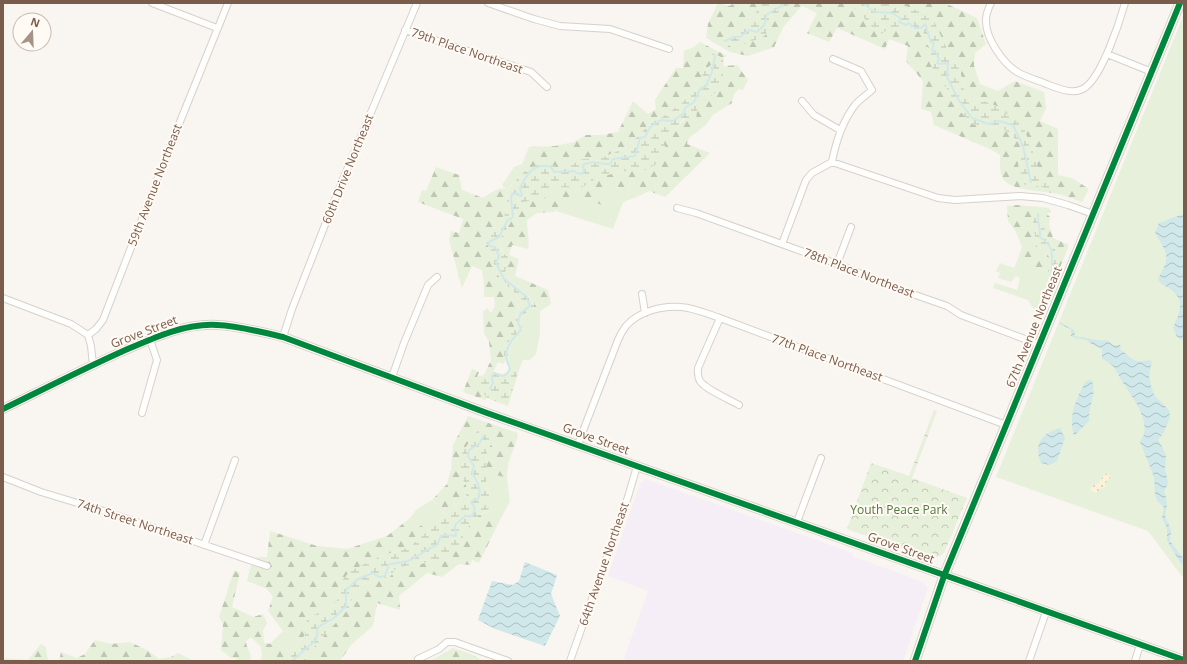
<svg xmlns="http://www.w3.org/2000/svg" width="1187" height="664" viewBox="0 0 1187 664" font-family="'Open Sans',sans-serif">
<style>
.education{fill:#f6eef6}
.grass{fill:#e7f0db}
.forest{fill:url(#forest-firs)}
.wetland{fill:url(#wetland-marsh)}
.sand{fill:url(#sand-dots)}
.park{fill:url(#park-crowns)}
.water{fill:url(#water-waves)}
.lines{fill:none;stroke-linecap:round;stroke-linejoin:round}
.stream{stroke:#d0e8ea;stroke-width:2}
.minor-casing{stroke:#d7d1cb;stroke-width:8}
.tertiary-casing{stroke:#d7d1cb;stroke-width:10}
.secondary-casing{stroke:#d9d2cb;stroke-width:11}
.minor{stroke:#fefefd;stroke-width:6}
.tertiary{stroke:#fefefd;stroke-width:8}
.secondary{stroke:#fefefd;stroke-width:9}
.cycleway-casing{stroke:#fffaf3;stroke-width:8}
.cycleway{stroke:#00873e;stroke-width:6}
.labels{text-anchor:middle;stroke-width:4;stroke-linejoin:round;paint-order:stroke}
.street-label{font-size:12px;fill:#7a5c4d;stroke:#fffaf3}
.park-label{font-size:12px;fill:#537a41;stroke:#fffaf3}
</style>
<defs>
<pattern id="forest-firs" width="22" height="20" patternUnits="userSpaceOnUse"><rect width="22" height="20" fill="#e7f0db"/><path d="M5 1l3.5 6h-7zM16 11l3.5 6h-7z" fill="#c0c6b4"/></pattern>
<pattern id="wetland-marsh" width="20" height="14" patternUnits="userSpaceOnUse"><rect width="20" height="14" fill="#e7f0db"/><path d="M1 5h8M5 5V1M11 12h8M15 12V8" fill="none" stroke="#c0c6b4"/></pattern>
<pattern id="sand-dots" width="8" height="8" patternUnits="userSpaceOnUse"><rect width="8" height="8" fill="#fbf2d9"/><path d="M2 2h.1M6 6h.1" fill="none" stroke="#d0c7b2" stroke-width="1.8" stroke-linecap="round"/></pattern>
<pattern id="park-crowns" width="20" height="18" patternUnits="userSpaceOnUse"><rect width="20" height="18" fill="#e7f0db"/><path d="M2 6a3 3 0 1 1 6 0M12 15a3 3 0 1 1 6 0" fill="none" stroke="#c0c6b4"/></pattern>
<pattern id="water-waves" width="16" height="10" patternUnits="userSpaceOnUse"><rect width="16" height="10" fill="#d0e8ea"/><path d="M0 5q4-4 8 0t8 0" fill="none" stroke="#aebfc0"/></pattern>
</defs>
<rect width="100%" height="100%" fill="#f9f5f0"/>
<path class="education" d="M646,479L853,553L852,556L923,582L928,588L903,661H629L624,659L648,591L608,576L640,484Z"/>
<path class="grass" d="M1184,14V579L1148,531L996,477Z
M522,164L532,168C522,173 515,180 508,189L504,187L502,185L514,167Z
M626,187L639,196L623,202L613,229L556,211L564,204L587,199L604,205L602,197L612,188Z
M1017,261L1048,271L1049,292L1039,317L1028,300L993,288L995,283L1017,290L1020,278L1016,276L1011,282L998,278L1000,273L996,271L1000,263L1014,268Z
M533,308L540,311V333L536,354L530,360H523L519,370L512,369L508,355L514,339L523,330L520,323L524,314Z
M486,472L507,478L510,501L497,526L485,512L492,507L486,482Z
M432,500L446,514L429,530L409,519L417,509Z
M283,631L301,640L291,654L278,645L270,644Z"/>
<path class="forest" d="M718,3L729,6L735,3H763C753,18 738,29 723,38L764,36L774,15L789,6L788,3H849L858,11L893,27L923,31L928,46V59L936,75L947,89L959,110L972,124L1005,130L1021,144L1017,173L1054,184L1040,175L1032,148L999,107L965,94L960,70L946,47L912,8L892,3H945L977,18L986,44L975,53L974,65L980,84L998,91L1015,81L1044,92L1046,108L1040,121L1058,129V175L1072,178L1089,189L1082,202C1074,199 1066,196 1058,194C1044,191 1013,191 1004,180C999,174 1000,163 1000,155L992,150L934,125L931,112L921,109L923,81L906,61L908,46L889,39L885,49L837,28L829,42L807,33L817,13L802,6L784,26L774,47L748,56L730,52L706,38L708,24Z
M700,42L727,56L723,58L712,53L711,65L703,72L698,86L682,103L664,116L651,123L627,147L601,158L582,159L561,170L538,164L532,168L522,164L529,147L555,146L574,142L586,135H602L618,132L633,101L648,114L656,109L655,100L676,68H683L684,51L694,47Z
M737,65L748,80L743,90L739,89L734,94L732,103L713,115L706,125L689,138L687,144L710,153L665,197L649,191L639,196L626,187L612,188L602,197L604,206L587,199L564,204L554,212L537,213L527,220C527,230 530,240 528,249L512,245L509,254L511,256L519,259L515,276L548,290L551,304L540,311L533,308L535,303C525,291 513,285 504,272L507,263L499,241L523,202L544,199L557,187H580L593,182L596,172L607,175L620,172L645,170L663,135L674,132L698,102L715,93L722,79L724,66Z
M436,167L459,175L462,190L483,198C491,193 499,186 508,189L506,193L508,208L502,220L486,240L497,274L523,300L517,312L514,329L504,346L505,358L504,364L498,362L493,372L484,375L491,360L489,342L484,333L483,312L487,308L491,313L495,306L494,297H484V283L482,270L472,266L462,288L449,240L451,231L459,233L463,219L418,202L422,190L426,191Z
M1017,205L1049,208L1051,211L1047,214L1050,217L1049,224L1053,238L1069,245L1057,275L1058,255L1046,234L1041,214L1035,235L1037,247L1048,251V271L1017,261L1022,247L1016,232L1008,221L1007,206Z
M472,369L479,372L475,382L487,398L485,400L463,392Z
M468,416L518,433L517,439L508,464L507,478L486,472L487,451L456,469L466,485V496L446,514L432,500L447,484L451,470L453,445Z
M485,512L497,526L479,563L472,560L470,565L459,564L442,577L427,573L399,596L400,610L377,603L373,626L351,645L340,661H305L309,653L321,639L350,607L355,589L375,578H389L397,567L417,565L439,559L478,516Z
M409,519L429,530L410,547L381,556L340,583L339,598L329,608L307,618L305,635L301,640L283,631L268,611L273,597L267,589L247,581L250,568L257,557H267L270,531L317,546L347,549L387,536Z
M234,570L240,573L232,607L253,617L263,614L267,623L263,631L264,643L278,645L291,654L288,661H260L262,656L261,647L251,637L246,641C246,649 253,653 250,661H239L235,658H231L221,650L223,624L219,617Z
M95,640L111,644L130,642L147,650L159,659L171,657L178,653L194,661H59L61,652L77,658L85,654Z
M41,644L46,647L48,661H3V658L28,660Z
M453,648L471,654L483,661H430Z"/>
<path class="wetland" d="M763,3H788L789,6L774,15L765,36L734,48L727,45L723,38C738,29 753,18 763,3Z
M849,3H892L912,8L934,21L946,47L960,70L965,94L999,107L1023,127L1032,148L1040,175L1054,184V189L1020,184L1017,173L1021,144L1005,130L972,124L959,110L947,89L936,75L928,59V46L923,31L893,27L879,35L858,11Z
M712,53L723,58C725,69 723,84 715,93C712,97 703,100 698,102L696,120L683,119L674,132L663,135L666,151L657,164L645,170L620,172L607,175L596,172L593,182L580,188L557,187L544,199L523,202L499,241L502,252L508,257L507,263L505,272C512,285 525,292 535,303L533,308L524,314L520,323L523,330L514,339L508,355L512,369L519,370L508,406L487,398L475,382L477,377L493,372L503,374L508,371L509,368L504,357V346L514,329L517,312L523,301L497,274L486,240L502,220L508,208L506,193C515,180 531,160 550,163C553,164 558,168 561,170L582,159L601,158L627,147L651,123L664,116L682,103L698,86L703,72L711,65Z
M1034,214H1041L1046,234L1058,255L1057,275L1051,289L1048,290V251L1037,247L1033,224Z
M477,431L495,439L487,451L486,482L492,507L478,516L463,533V547L439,559L417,565L397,567L389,578H375L355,589L350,607L321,639L309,653L305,661H288L291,654L305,635L307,618L329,608L339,598L340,583L350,571L381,556L410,547L466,496V485L456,469L463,451Z"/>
<path class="sand" d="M1104,474H1108L1110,476V479L1106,482L1105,487L1100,489L1096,493L1091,491V487L1100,482Z"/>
<path class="park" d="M934,410L937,411L912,478L967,498L944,553L938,557L932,559L847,529L871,463L909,476Z"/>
<path class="water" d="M1184,215V341L1177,337L1173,328C1180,311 1187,299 1167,287C1163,285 1160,284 1158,279C1160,274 1163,270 1165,265C1170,251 1159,243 1155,232L1159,223L1177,216Z
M1060,323L1074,330L1075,336C1083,337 1100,342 1107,340L1113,345H1121L1120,349C1126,353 1131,361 1139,361C1144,362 1147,359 1152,361L1149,376L1152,389L1154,395L1169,410L1170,417L1163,434L1158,439L1166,455L1165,469L1168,483L1164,492C1168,500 1167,508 1165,516L1171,530L1170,541L1184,559V566L1180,562L1167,541V528L1162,518L1164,507L1157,501L1155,494L1154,477L1140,442C1141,440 1143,436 1144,434C1148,415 1130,395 1122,381C1115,370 1115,364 1102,359V349L1090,343L1087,340L1075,338L1071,336V330L1060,324Z
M1091,380C1097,389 1091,401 1090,410C1089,413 1089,417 1089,421L1074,436C1068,415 1076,399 1086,381Z
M1060,428L1065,438L1057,461L1049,465L1041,463C1033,444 1042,433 1060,428Z
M525,562L557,575L551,594L560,616L545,646L495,629L478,620L492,581L513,585L519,581Z"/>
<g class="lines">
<path class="stream" d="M863,3C866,5 870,9 873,11C885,15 889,8 901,19L899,22L906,25L909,23L915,28H921L925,24C928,30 928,36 931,42L934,43L932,51H935L939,59L937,63L941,64L948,63L947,77L958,99L972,118L988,124L999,121L1013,125L1023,146L1031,182
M725,41L734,37H740L749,30L757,32C763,27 767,23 766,15L783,5V3
M1038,214C1037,222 1041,229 1040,237C1044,240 1049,244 1051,249C1054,256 1050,278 1051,289
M490,389L493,383L492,377L494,373L502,376L506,375L510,369C509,365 506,361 506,357C505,347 515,336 521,330L518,322L521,313L530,306L526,296L504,279L496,263L499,256L495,247L489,246V242L499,237L507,221L513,217L511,197L513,193L520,196L522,195L520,188C527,174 534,162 551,167L554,172L573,171L580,174L584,172L583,165C595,159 599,165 610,164L613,159L635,156L640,138L645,137L650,127L656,123L661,120L673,121L684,113L685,108L694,102L700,89L706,86L712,72L715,56
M293,661L295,658L316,640L318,627L334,618L346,606V590L358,579L373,573L379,577L385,576L389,564C395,563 402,563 408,561C418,557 426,549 437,545L441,536L446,535L456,536L455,525L465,516H472C475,510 476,507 471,502L474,500L478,499C483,489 476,481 472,472L474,466L468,456L469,450L479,444L484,435"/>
<defs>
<path id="minor" d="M152,3L217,28
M488,3L534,19L560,26L610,29L669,49
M991,3C988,9 986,14 986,20C985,38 1004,65 1019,73C1027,77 1036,80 1044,83C1057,88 1075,97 1087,86C1103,72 1119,24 1125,3
M405,30L531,72L547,87
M1107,54L1152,72
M802,101L814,115L840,130
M832,162L938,198L955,200L1020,196L1043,198L1068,205L1093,214
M677,208L696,213L837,264L901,290L947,306L961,315L1038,344
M782,244L806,180L812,173L832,162C836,141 842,122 855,105C860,99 867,95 872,90L861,71L833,59
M837,264L851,227
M642,294L645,313
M3,298L71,324L88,335
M720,318L698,368C698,372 697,376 700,381C706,390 729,399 739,405
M283,337L292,309L343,179L417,3
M93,365L91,346L88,335L96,329L103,320L171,144L228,3
M392,377L404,343L428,285L437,277
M142,413L157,360L150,340
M578,444L618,340C620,335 623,330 626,326C638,312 662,305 681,307C694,308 708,314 720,318L1006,425
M3,477L41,492L104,511L267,566
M797,522L821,458
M204,545L235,460
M418,659L439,649L447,642H455L508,661
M570,661L628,497L637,466
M1029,661L1046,612
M1135,661L1140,645"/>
<path id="tertiary" d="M3,409C42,390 81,370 121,352C151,339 184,323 217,325C239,326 262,332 283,337L487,413L1184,660"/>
<path id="secondary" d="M915,661L944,576L1180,3"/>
</defs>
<use href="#minor" class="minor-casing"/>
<use href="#tertiary" class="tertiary-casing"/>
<use href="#secondary" class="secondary-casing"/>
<use href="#minor" class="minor"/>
<use href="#tertiary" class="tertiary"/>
<use href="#secondary" class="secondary"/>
<defs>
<path id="cycleway" d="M3,409C42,390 81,370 121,352C151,339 184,323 217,325C239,326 262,332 283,337L487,413L1184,660
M915,661L944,576L1180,3"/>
</defs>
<use href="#cycleway" class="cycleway-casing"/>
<use href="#cycleway" class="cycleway"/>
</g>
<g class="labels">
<g class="street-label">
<text transform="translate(467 51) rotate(19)" y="4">79th Place Northeast</text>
<text transform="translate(348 169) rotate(-68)" y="4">60th Drive Northeast</text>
<text transform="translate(155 185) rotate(-69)" y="4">59th Avenue Northeast</text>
<text transform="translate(859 273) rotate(21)" y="4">78th Place Northeast</text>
<text transform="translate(1034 327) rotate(-68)" y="4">67th Avenue Northeast</text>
<text transform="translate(144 332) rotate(-21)" y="4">Grove Street</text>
<text transform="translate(827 358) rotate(20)" y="4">77th Place Northeast</text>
<text transform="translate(596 439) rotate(20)" y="4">Grove Street</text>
<text transform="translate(135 522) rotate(18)" y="4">74th Street Northeast</text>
<text transform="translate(901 548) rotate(20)" y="4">Grove Street</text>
<text transform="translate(604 564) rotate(-71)" y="4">64th Avenue Northeast</text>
</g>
<g class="park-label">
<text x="899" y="514">Youth Peace Park</text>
</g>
</g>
<rect width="1187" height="664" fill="none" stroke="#7a5c4d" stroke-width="8"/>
<g transform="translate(32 32) rotate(19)"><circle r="19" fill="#fffaf3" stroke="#cabbb1"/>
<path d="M0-3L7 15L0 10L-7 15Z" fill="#a69286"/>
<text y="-6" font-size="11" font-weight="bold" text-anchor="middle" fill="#7a5c4d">N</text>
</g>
</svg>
